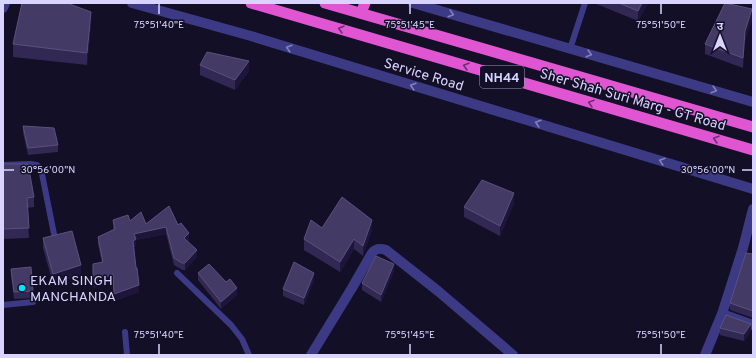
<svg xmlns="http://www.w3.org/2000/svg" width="756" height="358" viewBox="0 0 756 358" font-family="Overpass,'Noto Sans Devanagari',sans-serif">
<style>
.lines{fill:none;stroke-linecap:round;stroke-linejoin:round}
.service{stroke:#3d3a85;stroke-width:6}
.minor{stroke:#3d3a85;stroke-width:10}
.tertiary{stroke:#3d3a85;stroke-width:10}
.trunk{stroke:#e055d1;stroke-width:11}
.wall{fill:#312854}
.shaded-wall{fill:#1d163a}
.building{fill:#433a66;stroke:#5a527e}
.oneway{stroke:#837fbc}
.oneway2{stroke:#6f2e73}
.ticks{fill:none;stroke:#d9d4ff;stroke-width:1.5}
.poi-dot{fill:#00e5ff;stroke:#130f26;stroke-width:1.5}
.labels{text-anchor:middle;stroke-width:3;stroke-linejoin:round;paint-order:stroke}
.shield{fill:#130f26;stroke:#9e99be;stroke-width:1}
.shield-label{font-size:13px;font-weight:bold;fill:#d9d4ff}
.street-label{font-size:14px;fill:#d9d4ff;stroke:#130f26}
.poi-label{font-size:14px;fill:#d9d4ff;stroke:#130f26;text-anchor:start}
.ticks-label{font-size:10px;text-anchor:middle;fill:#d9d4ff;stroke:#130f26;stroke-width:3;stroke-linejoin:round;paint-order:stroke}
</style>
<rect width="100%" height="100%" fill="#130f26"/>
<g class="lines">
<path class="service" d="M570,49L585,3
M3,165L30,164L37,165L41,169L55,239
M177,273L231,325L242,339L249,355
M3,305L33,302
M125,332L127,355"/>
<path class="minor" d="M3,8L5,3
M722,314L753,325
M311,355L352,288L372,253C376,248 380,248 386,250L438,291L513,355
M705,355L722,314L743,248L753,209"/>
<path class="tertiary" d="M132,3L251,36L753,189
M413,3L753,102"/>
<path class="trunk" d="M251,3L753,150
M325,3L753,127
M361,13L365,3"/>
</g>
<path class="wall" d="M594,3H648L638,21Z
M752,19L745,41L743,68L705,54V44Z
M91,24L87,65L13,57V44Z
M200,65L249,71L235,90L200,75Z
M23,126L58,145V152L28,155L23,133Z
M3,164L34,197V207L27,208L29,238L3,239Z
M514,203L500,236L464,217V207Z
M113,220L130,221L146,224L178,225L189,240L187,241L197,257L185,270H182L174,265L166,234L136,240V246L134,247L139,292L114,301L113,281L93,288L102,263L98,244V237L113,230Z
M322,228L372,230L363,256L354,249L340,272L304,250V239Z
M43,238L81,275L53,284L43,248Z
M753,254V318L730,310V303Z
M11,269L33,291V298L14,299L11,276Z
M394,271L381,302L362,290V283Z
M198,273L237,295L221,309L198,280Z
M314,280L304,305L283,296V289Z
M720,328L751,331L744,341L720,335Z"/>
<path class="shaded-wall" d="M642,3H648L638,21V11Z
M752,9V19L745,41L743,68V58L745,31Z
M91,12V24L87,65V53Z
M249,61V71L235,90V80Z
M514,193V203L500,236V226Z
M372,220V230L363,256V246Z
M166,227V234L136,240V246L133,247V241L134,234Z
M189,233V240L184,245V238Z
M354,239V249L340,272V262Z
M197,250V257L185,270V263Z
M394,264V271L381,302V295Z
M81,265V275L53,284V274Z
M314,273V280L304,305V298Z
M113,274V281L93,288V282Z
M139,285V292L114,301V294Z
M237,288V295L221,309V302Z
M751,324V331L744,341V334Z"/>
<path class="building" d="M22,3H67L91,12L87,53L13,44Z
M619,3H642L638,11Z
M725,3L752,9L745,31L743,58L705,44Z
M207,52L249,61L235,80L200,65Z
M23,126L54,128L58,145L28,148Z
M3,164H28L34,197L27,198L29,228L3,229Z
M482,180L514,193L500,226L464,207Z
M342,197L372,220L363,246L354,239L340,262L304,239L311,220L322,228Z
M169,206L178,225L181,223L189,233L184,238L197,250L185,263H182L174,258L166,227L134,234L136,239L133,241L136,268H137L139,285L114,294L113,274L93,282V264L103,262L98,237L115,229L113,220L128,215L130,221L141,212L146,224Z
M72,231L81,265L53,274L43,238Z
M746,253L753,254V311L730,303Z
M376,256L394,264L381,295L362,283Z
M294,262L314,273L304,298L283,289Z
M209,264L226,282L230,279L237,288L221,302L198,273Z
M31,267L33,291L14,292L11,269Z
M726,315L751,324L744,334L720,328Z"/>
<defs><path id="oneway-chevron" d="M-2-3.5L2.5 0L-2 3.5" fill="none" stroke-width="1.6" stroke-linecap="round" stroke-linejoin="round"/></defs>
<g class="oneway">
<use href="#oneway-chevron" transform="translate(451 14) rotate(16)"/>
<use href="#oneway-chevron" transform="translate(289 48) rotate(-163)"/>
<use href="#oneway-chevron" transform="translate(589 54) rotate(16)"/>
<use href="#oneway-chevron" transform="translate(413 86) rotate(-163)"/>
<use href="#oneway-chevron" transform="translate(714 90) rotate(16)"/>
<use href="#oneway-chevron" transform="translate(538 123) rotate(-163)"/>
<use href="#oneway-chevron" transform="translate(662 161) rotate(-163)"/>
</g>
<g class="oneway2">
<use href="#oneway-chevron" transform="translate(341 29) rotate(-164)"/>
<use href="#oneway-chevron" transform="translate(466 66) rotate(-164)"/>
<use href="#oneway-chevron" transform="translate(591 103) rotate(-164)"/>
<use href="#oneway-chevron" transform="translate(716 139) rotate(-164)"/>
</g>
<path class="ticks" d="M159,4V14M410,4V14M661,4V14M4,170H14M742,170H752M159,344V354M410,344V354M661,344V354"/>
<circle class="poi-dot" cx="22" cy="288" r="4"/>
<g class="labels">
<rect class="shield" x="480" y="66" width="44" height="22" rx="3"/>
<g class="shield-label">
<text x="502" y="82">NH44</text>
</g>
<g class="street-label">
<text transform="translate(424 74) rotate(17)" y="5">Service Road</text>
<text transform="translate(633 99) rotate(16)" y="5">Sher Shah Suri Marg - GT Road</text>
</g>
<g class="poi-label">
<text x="30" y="285">EKAM SINGH<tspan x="30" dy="16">MANCHANDA</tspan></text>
</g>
</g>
<g class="ticks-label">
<text x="159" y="28">75°51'40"E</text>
<text x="410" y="28">75°51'45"E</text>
<text x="661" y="28">75°51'50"E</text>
<text x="48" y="173">30°56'00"N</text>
<text x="708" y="173">30°56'00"N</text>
<text x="159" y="338">75°51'40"E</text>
<text x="410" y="338">75°51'45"E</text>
<text x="661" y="338">75°51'50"E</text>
</g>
<rect width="756" height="358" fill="none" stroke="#d9d4ff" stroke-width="8"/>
<g transform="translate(720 36)" stroke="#130f26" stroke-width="3" paint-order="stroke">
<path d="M0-3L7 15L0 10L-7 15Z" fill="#d9d4ff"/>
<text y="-6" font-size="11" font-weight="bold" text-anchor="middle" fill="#d9d4ff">उ</text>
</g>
</svg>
